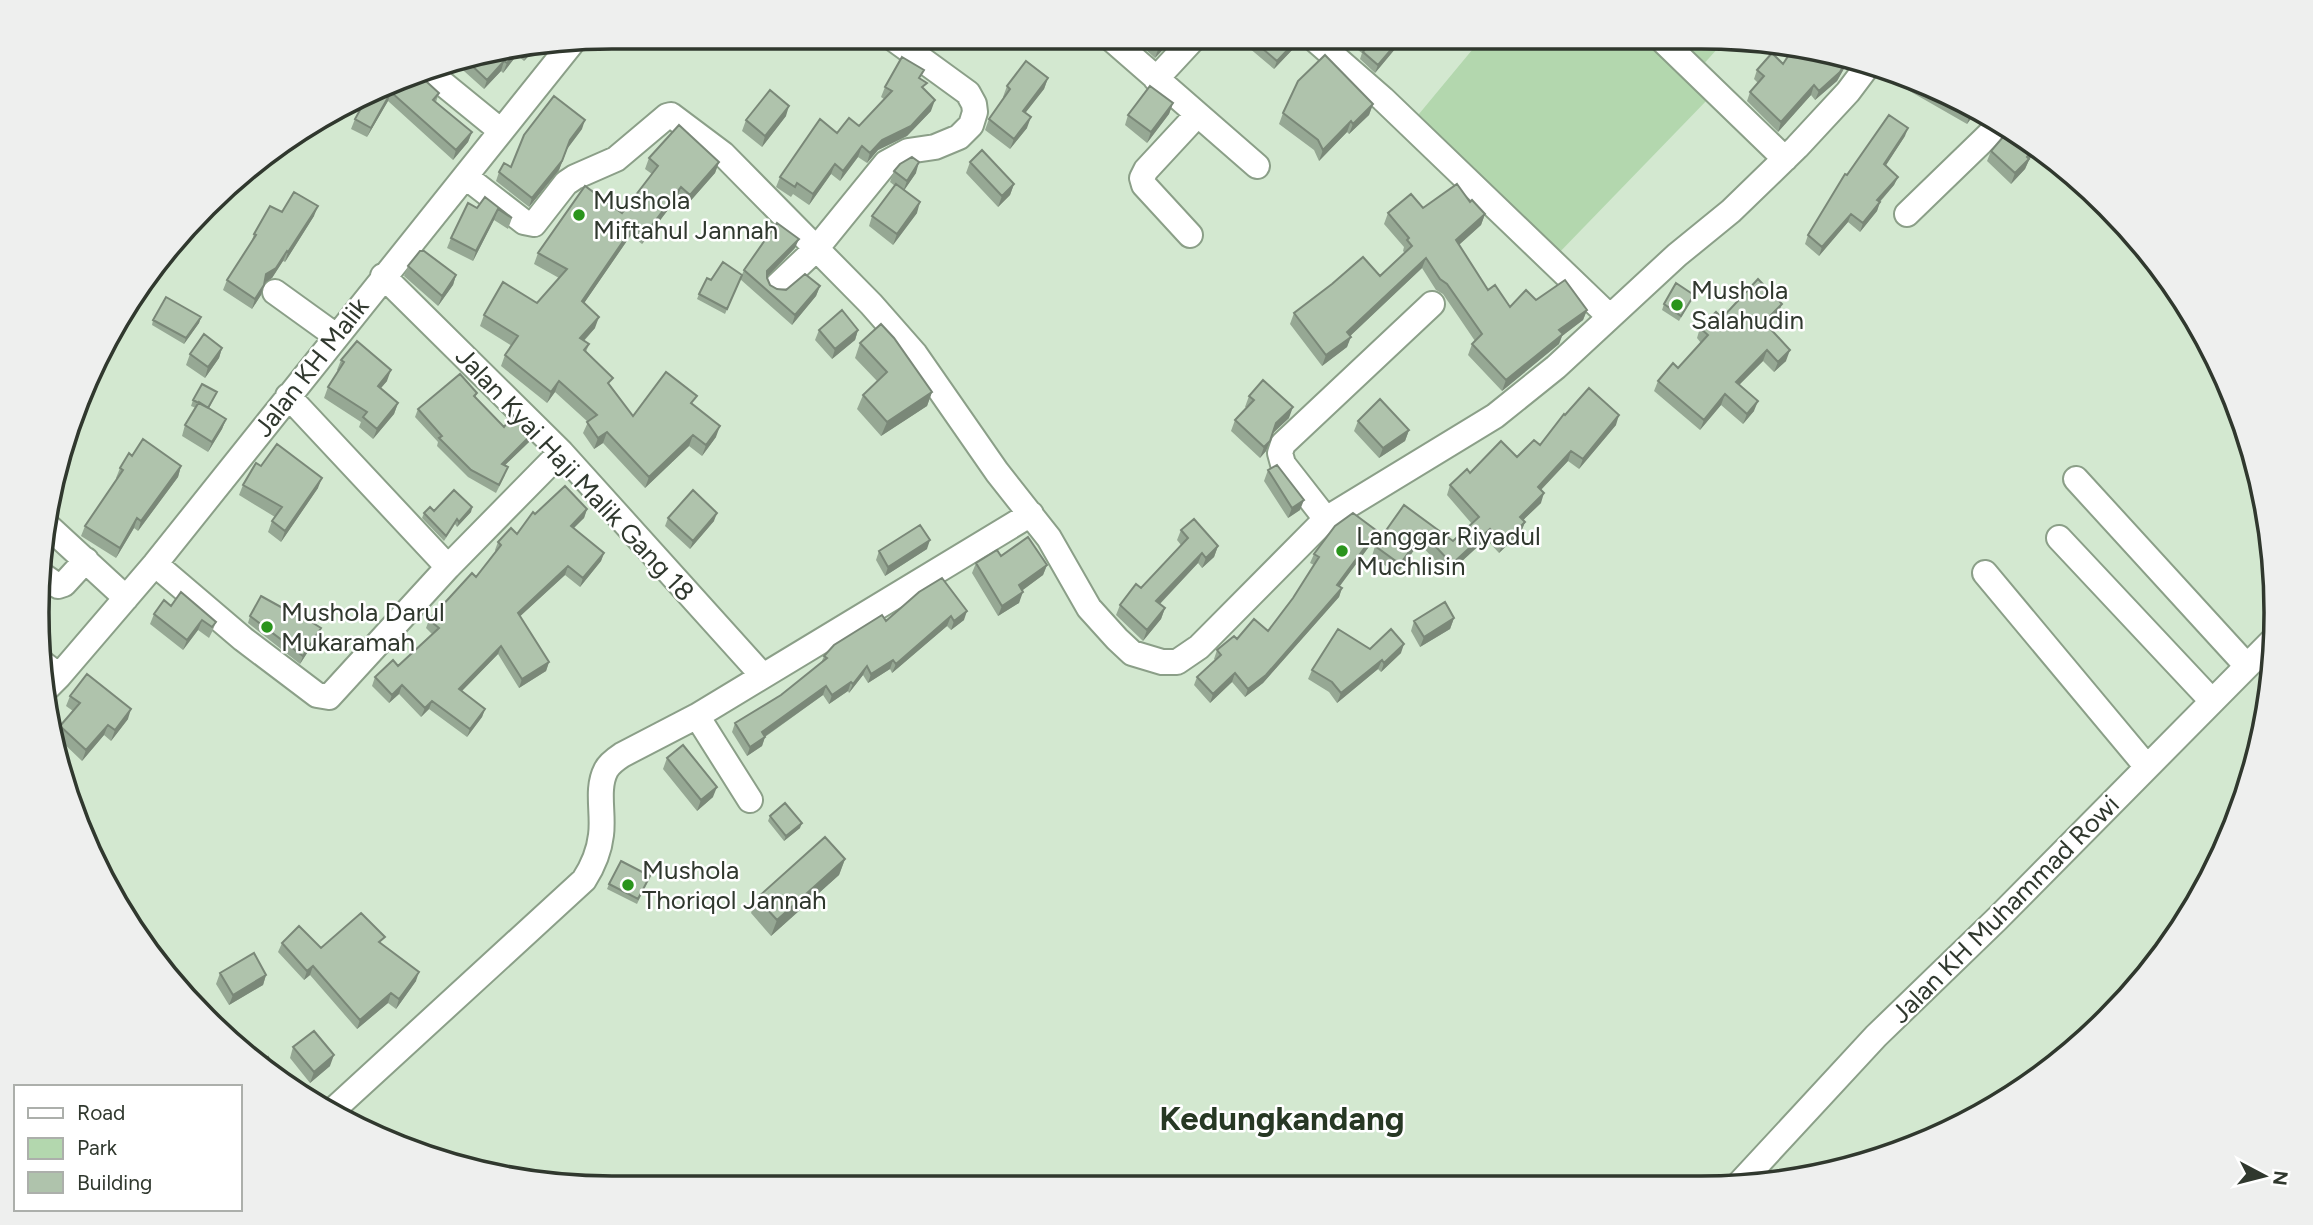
<svg xmlns="http://www.w3.org/2000/svg" width="2313" height="1225" viewBox="0 0 2313 1225" font-family="Figtree,sans-serif">
<style>
.green{fill:#b3d7ae}
.lines{fill:none;stroke-linecap:round;stroke-linejoin:round}
.minor-casing{stroke:#8b9f88;stroke-width:28}
.minor{stroke:#fff;stroke-width:24}
.wall{fill:#96a894}
.shaded-wall{fill:#7a8878}
.building{fill:#afc3ac;stroke:#7a8878;stroke-width:2}
.poi-dot{fill:#2a941c;stroke:#fff;stroke-width:2.5}
.labels{text-anchor:middle;stroke-width:5;stroke-linejoin:round;paint-order:stroke}
.poi-label{font-size:26px;fill:#30382e;stroke:#fff;text-anchor:start}
.street-label{font-size:26px;fill:#30382e;stroke:#fff}
.district-label{font-size:33px;font-weight:bold;fill:#273824;stroke:#fff}
.rim{fill:none;stroke:#30382e;stroke-width:3.5}
</style>
<rect width="100%" height="100%" fill="#d3e8d0"/>
<path class="green" d="M1482,38H1646L1709,98L1554,258L1414,120Z
M1672,38H1727L1701,67Z"/>
<g class="lines">
<defs>
<path id="minor" d="M1109,37L1257,166
M1313,38L1383,99L1610,317
M1660,38L1785,159
M425,69L501,131
M1156,79L1195,37
M466,177L524,222L534,224L566,183L575,177L616,159L667,116L671,115L723,154L871,304L915,354L997,472L1049,538L1089,608L1117,639L1132,653L1162,662H1177L1199,647L1326,519L1495,416L1556,367L1677,255L1731,211L1797,147L1848,92L1869,64
M1907,214L2000,124
M1190,235L1144,185L1142,178L1146,170L1197,115
M383,276L561,452L762,675
M778,285L816,249L886,163L908,151L935,147L959,137L971,125L975,112L974,104L968,93L891,37
M275,292L336,336
M288,396L448,567
M2076,479L2247,666
M1326,519L1283,464L1280,453L1283,444L1432,304
M50,528L126,598
M2059,538L2212,701
M155,564L243,639L317,695L329,697L448,567L561,452
M1985,573L2147,767
M45,577L58,586L64,584L86,560
M41,662L59,676
M47,688L59,676L155,564L571,44
M750,800L697,716L1031,514
M331,1112L584,880C593,866 599,853 601,835C604,814 596,789 606,770C609,764 616,759 622,755L697,716
M1740,1183L1876,1036L1997,919L2275,638"/>
</defs>
<use href="#minor" class="minor-casing"/>
<use href="#minor" class="minor"/>
</g>
<path class="wall" d="M1134,37H1175L1155,58L1134,39Z
M1236,37H1292L1293,49L1274,69Z
M1349,38H1402L1400,43L1375,73L1360,59L1362,53L1347,42Z
M1797,49L1849,56L1846,65L1837,81L1815,100L1811,95L1778,132L1747,101L1750,92L1758,83L1754,79L1757,70L1783,64Z
M534,50L524,61L517,55L503,73L501,71L484,89L455,63Z
M1887,70L1956,96L1977,110L1967,124L1885,77Z
M417,73L439,93L436,102L472,132L468,142L453,160L388,101L367,137L351,129L355,119L362,106L360,104L361,103Z
M1048,78L1044,89L1025,113L1027,128L1010,149L985,130L989,119L1004,98L1003,97L1007,86Z
M920,79L931,111L907,136L878,150L867,163L858,157L840,181L831,174L809,205L793,194L791,197L776,187L780,177L837,133L859,126L884,99L881,97L885,87Z
M1173,103L1169,114L1147,143L1125,125L1128,115Z
M1373,104L1369,115L1349,134L1347,132L1319,161L1314,150L1279,124L1283,113Z
M786,116L762,147L742,131L746,120Z
M582,129L567,149L559,170L529,207L496,181L499,172Z
M2009,130L2037,147L2029,160L2025,169L2011,184L1987,161L1991,151Z
M1905,136L1885,166L1898,177L1894,185L1880,202L1877,211L1860,232L1848,222L1819,256L1805,244L1808,235L1847,175Z
M649,158L719,162L715,173L686,206L677,198L642,244L631,235L584,303L595,328L584,341L589,344L586,352L633,416L694,405L716,437L702,456L689,446L645,488L603,443L594,449L583,433L588,422L555,392L547,403L501,366L505,355L512,346L480,326L484,315L537,303L559,278L534,264L538,253L622,213L652,174L645,169Z
M970,162L1014,184L1010,195L998,207L966,173Z
M894,171L916,173L904,190L917,213L893,245L869,226L872,216L895,186L890,182Z
M485,197L512,218L508,229L494,220L473,261L447,248L451,238L477,208Z
M1470,202L1485,214L1481,225L1459,245L1488,290L1510,307L1536,300L1587,310L1583,320L1562,336L1559,344L1502,391L1468,355L1472,344L1475,341L1443,294L1436,290L1422,268L1350,336L1347,347L1322,366L1290,324L1294,313L1380,276L1405,253L1403,251L1404,247L1384,224L1388,213Z
M282,212L314,216L285,262L283,261L272,278L265,282L261,295L252,309L223,290L227,280L251,243L254,234Z
M795,248L767,277L770,285L777,289L820,286L816,296L792,325L740,279L744,270Z
M408,266L456,275L453,285L438,306L404,276Z
M742,275L725,314L697,299L699,294L711,280Z
M1694,295L1679,321L1662,310L1664,304Z
M1778,314L1767,326L1786,361L1774,372L1763,361L1739,385L1754,411L1743,424L1721,405L1700,430L1654,391L1658,381L1678,368L1701,343L1697,338L1700,328L1722,318Z
M201,317L199,323L184,344L152,325L153,320Z
M819,330H858L855,340L832,359L815,340Z
M860,343L932,392L927,406L881,436L857,409L863,395L877,381L855,358Z
M222,348L219,358L205,378L186,365L190,354Z
M341,360L387,381L381,388L398,403L394,414L373,439L359,427L361,422L324,398L328,387L338,371L337,370Z
M217,392L209,408L226,419L222,429L208,452L182,436L185,425L196,408L191,406L193,400Z
M477,393L475,398L504,427L532,434L529,442L505,465V475L496,493L468,477L437,446L438,442L415,417L418,409Z
M1249,396L1289,418L1272,434L1266,451L1260,458L1231,431L1235,420L1247,408L1245,407Z
M1565,415L1616,425L1579,469L1568,461L1541,490V503L1523,520L1525,522L1521,532L1499,553L1486,539L1448,574L1419,543L1397,574L1372,556L1375,546L1404,505L1453,541L1472,524L1447,495L1450,485L1470,473L1517,457L1540,445Z
M1358,421L1409,430L1405,441L1379,458L1354,431Z
M132,456L181,466L178,477L138,531L134,528L116,558L81,536L85,526L117,479L116,478L120,468Z
M261,466L318,488L281,542L268,532L272,521L275,517L239,495L243,485Z
M1268,470L1300,510L1288,518L1264,481Z
M472,507L471,512L457,527L455,524L444,541L422,518L424,513Z
M587,509L584,518L573,528L604,553L601,561L580,587L565,575L520,616L549,662L546,671L519,688L498,654L462,691L485,709L482,717L467,737L429,709L421,717L399,694L389,703L372,686L375,677L398,666L432,634L426,628L429,620L476,577L496,552L495,550L498,542L517,534L535,514Z
M668,518L714,521L690,549L665,526Z
M1181,530L1218,546L1214,557L1202,568L1198,563L1160,604L1165,608L1161,619L1143,641L1116,615L1120,605L1141,588L1181,545L1177,540Z
M1377,531L1374,540L1339,586L1342,588L1339,597L1263,683L1245,697L1232,682L1210,703L1194,685L1197,677L1215,660L1214,659L1217,650L1237,639L1268,631L1293,598L1314,565L1310,563L1314,554Z
M927,549L885,576L876,560L879,551Z
M1001,556L1047,565L1043,575L1022,590L1019,603L998,616L972,573L976,563Z
M919,592L964,620L951,630L947,626L892,673L890,669L868,683L863,675L849,693L848,691L829,704L823,695L765,737L762,746L747,756L732,732L735,723L781,695L821,663L824,656L886,621Z
M154,614L216,622L212,632L209,638L198,630L183,650L150,624Z
M250,616L318,636L300,664L248,623Z
M1454,618L1450,629L1420,647L1411,631L1414,621Z
M1370,649L1401,653L1381,672L1378,669L1337,703L1329,692L1308,679L1312,670Z
M70,696L128,719L111,741L104,735L82,761L59,739L57,733L60,726L73,711L66,706Z
M667,758L713,797L697,811L663,769Z
M770,816L800,828L784,841L768,821Z
M845,859L839,875L771,936L751,913L757,898Z
M648,881L637,904L607,889L609,884Z
M282,943L321,948L382,944L416,981L396,1009L388,1003L357,1029L310,975L304,980L278,952Z
M220,973L266,975L263,985L229,1005L216,984Z
M293,1047L330,1066L310,1083L290,1058Z"/>
<path class="shaded-wall" d="M1168,37H1175L1155,58L1159,47Z
M1401,38H1402L1400,43L1375,73L1378,65Z
M1296,41L1293,49L1274,69L1277,61Z
M534,50L524,61L529,51Z
M518,52L517,55L503,73L507,63L515,53Z
M1849,56L1846,65L1837,81L1815,100L1819,91Z
M504,61L501,71L484,89L487,80Z
M1048,78L1044,89L1019,121L1023,111Z
M1814,85L1811,95L1778,132L1781,122Z
M391,92L388,101L367,137L371,128Z
M935,100L931,111L907,136L878,150L867,163L870,153L882,140Z
M1173,103L1169,114L1147,143L1151,132Z
M1373,104L1369,115L1349,134L1353,124Z
M789,106L786,116L762,147L765,136Z
M1974,108L1977,110L1967,124L1970,113Z
M1031,117L1027,128L1010,149L1014,139Z
M585,120L582,129L567,149L559,170L529,207L532,198L570,140Z
M1351,121L1347,132L1319,161L1323,150Z
M1908,128L1905,136L1881,173L1884,164Z
M472,132L468,142L453,160L456,150Z
M862,146L858,157L840,181L843,171Z
M2035,146L2037,147L2029,160L2025,169L2011,184L2015,173Z
M719,162L715,173L686,206L690,195Z
M919,162L916,173L903,192L907,181Z
M835,164L831,174L809,205L813,194Z
M1898,177L1894,185L1874,208L1877,200Z
M1014,184L1010,195L998,207L1002,196Z
M681,187L677,198L642,244L646,233Z
M920,202L917,213L893,245L897,234Z
M1880,202L1877,211L1860,232L1863,223Z
M318,206L314,216L285,262L288,252Z
M498,209L494,220L473,261L476,251Z
M1485,214L1481,225L1452,251L1456,240Z
M1851,214L1848,222L1819,256L1822,247Z
M635,224L631,235L578,312L582,301Z
M799,239L795,248L764,280L767,271Z
M287,251L283,261L272,278L263,284L266,274Z
M1426,258L1422,268L1347,339L1351,337L1347,347L1322,366L1326,355L1347,332Z
M456,275L453,285L438,306L442,296Z
M264,285L261,295L252,309L255,299Z
M820,286L816,296L792,325L795,315Z
M1782,304L1778,314L1760,333L1764,322Z
M1587,310L1583,320L1562,336L1559,344L1502,391L1506,380L1559,330Z
M201,317L199,323L184,344L186,338Z
M599,317L595,328L576,349L580,338Z
M858,330L855,340L832,359L835,349Z
M222,348L219,358L205,378L208,367Z
M1767,350L1763,361L1732,392L1736,382Z
M1790,350L1786,361L1774,372L1778,362Z
M391,370L387,381L374,396L378,386Z
M559,381L555,392L547,403L551,392Z
M932,392L927,406L881,436L887,422Z
M1725,394L1721,405L1700,430L1704,420Z
M1758,401L1754,411L1743,424L1747,414Z
M398,403L394,414L373,439L377,429Z
M1293,407L1289,418L1272,434L1276,423Z
M1619,415L1616,425L1579,469L1583,459Z
M226,419L222,429L208,452L212,442Z
M720,426L716,437L702,456L706,445Z
M1409,430L1405,441L1379,458L1383,448Z
M607,432L603,443L594,449L598,438Z
M532,434L529,442L499,471L502,464Z
M693,435L689,446L645,488L649,477Z
M1270,441L1266,451L1260,458L1264,447Z
M1571,451L1568,461L1534,497L1538,487Z
M181,466L178,477L138,531L141,521Z
M322,478L318,488L281,542L285,531Z
M1544,493L1541,503L1516,527L1520,517Z
M1304,500L1300,510L1288,518L1292,508Z
M472,507L471,512L457,527L459,522Z
M587,509L584,518L567,535L571,526Z
M717,513L714,521L690,549L693,541Z
M137,518L134,528L116,558L120,548Z
M1525,522L1521,532L1499,553L1503,543Z
M1490,529L1486,539L1448,574L1452,564Z
M1377,531L1374,540L1334,594L1337,585Z
M1423,533L1419,543L1397,574L1400,564Z
M930,540L927,549L885,576L888,567Z
M1218,546L1214,557L1202,568L1206,558Z
M604,553L601,561L580,587L583,578Z
M1202,553L1198,563L1152,612L1156,601Z
M1047,565L1043,575L1015,596L1019,585Z
M568,566L565,575L515,621L518,613Z
M1342,588L1339,597L1263,683L1245,697L1248,689Z
M1023,592L1019,603L998,616L1002,606Z
M1165,608L1161,619L1143,641L1147,630Z
M967,611L964,620L951,630L954,621Z
M951,616L947,626L892,673L896,664Z
M1454,618L1450,629L1420,647L1424,637Z
M202,620L198,630L183,650L187,640Z
M321,628L318,636L300,664L303,656Z
M1404,644L1401,653L1381,672L1384,663Z
M501,646L498,654L456,697L459,689Z
M893,660L890,669L868,683L871,674Z
M1382,660L1378,669L1337,703L1341,693Z
M549,662L546,671L519,688L522,679Z
M867,666L863,675L849,693L853,684Z
M1235,673L1232,682L1210,703L1213,694Z
M851,682L848,691L829,704L832,695Z
M402,685L399,694L389,703L392,695Z
M826,686L823,695L760,740L765,737L762,746L747,756L750,747L762,732Z
M432,701L429,709L421,717L425,708Z
M131,709L128,719L111,741L115,730Z
M485,709L482,717L467,737L470,729Z
M108,725L104,735L82,761L86,750Z
M717,787L713,797L697,811L701,800Z
M802,823L800,828L784,841L786,836Z
M845,859L839,875L771,936L777,920Z
M313,966L310,975L304,980L307,971Z
M419,972L416,981L396,1009L399,999Z
M266,975L263,985L229,1005L233,995Z
M391,993L388,1003L357,1029L360,1020Z
M334,1055L330,1066L310,1083L314,1072Z"/>
<path class="building" d="M1149,37H1168L1159,47Z
M1249,37H1292L1296,41L1277,61Z
M1354,38H1401L1378,65L1363,52L1367,47Z
M1794,47L1797,49L1798,48L1849,56L1840,72L1819,91L1814,85L1781,122L1750,92L1764,76L1757,70L1772,53L1783,64Z
M515,53L507,63L504,61L487,80L467,61Z
M1325,55L1373,104L1353,124L1351,121L1323,150L1318,140L1283,113L1298,81Z
M902,57L924,70L919,78L927,83L922,87L935,100L911,126L882,140L870,153L862,146L843,171L835,164L813,194L797,183L795,187L780,177L820,119L837,133L849,118L859,126L892,91L885,87Z
M1026,61L1048,78L1023,111L1031,117L1014,139L989,119L1010,89L1007,86Z
M417,73L439,93L433,100L472,132L456,150L391,92L371,128L355,119L365,101Z
M1912,80L1956,96L1974,108L1970,113Z
M1150,86L1173,103L1151,132L1128,115Z
M770,90L789,106L765,136L746,120Z
M554,96L585,120L570,140L562,161L532,198L499,172L504,163L511,167L524,135Z
M1889,115L1908,128L1884,164L1898,177L1877,200L1880,202L1863,223L1851,214L1822,247L1808,235L1845,174L1847,175Z
M679,125L719,162L690,195L681,187L646,233L635,224L582,301L599,317L580,338L589,344L584,350L613,378L608,383L633,416L666,372L697,396L691,403L720,426L706,445L693,435L649,477L607,432L598,438L587,422L597,415L559,381L551,392L505,355L518,336L484,315L503,282L537,303L567,269L538,253L585,186L622,213L658,166L649,158Z
M2009,130L2035,146L2027,157L2029,159L2015,173L1991,151Z
M982,150L1014,184L1002,196L970,162Z
M912,157L919,162L907,181L894,171L900,164Z
M896,184L920,202L897,234L872,216Z
M1457,184L1470,202L1472,200L1485,214L1456,240L1488,290L1495,285L1510,307L1526,290L1536,300L1565,280L1587,310L1559,330L1563,334L1506,380L1472,344L1482,334L1447,284L1440,279L1426,258L1347,332L1351,337L1326,355L1294,313L1332,284L1363,257L1380,276L1412,246L1407,240L1409,238L1388,213L1411,194L1423,208Z
M294,192L318,206L288,252L287,251L276,268L266,274L264,285L255,299L227,280L256,235L254,234L270,206L282,212Z
M485,197L512,218L498,209L476,251L451,238L468,203L477,208Z
M777,223L799,239L767,271V278L770,285L777,289L786,290L805,274L820,286L795,315L744,270Z
M420,251H424L456,275L442,296L408,266Z
M723,262L742,275L727,309L699,294L707,278L711,280Z
M1758,279L1782,304L1764,322L1790,350L1778,362L1767,350L1736,382L1758,401L1747,414L1725,394L1704,420L1658,381L1673,363L1678,368L1708,335L1700,328L1716,312L1722,318Z
M1676,283L1694,295L1681,316L1664,304Z
M166,297L201,317L186,338L153,320Z
M842,310L858,330L835,349L819,330Z
M881,324L894,338L932,392L887,422L863,395L887,372L860,343Z
M204,334L222,348L208,367L190,354Z
M357,341L391,370L378,386L398,403L377,429L363,417L367,412L328,387L344,362L341,360Z
M460,374L477,393L474,396L504,427L513,415L532,434L502,464L508,467L499,485L471,470L439,438L442,436L418,409Z
M1263,380L1293,407L1276,423L1270,441L1264,447L1235,420L1254,400L1249,396Z
M202,384L217,392L208,408L193,400Z
M1589,388L1619,415L1583,459L1571,451L1538,487L1544,493L1520,517L1525,522L1503,543L1490,529L1452,564L1423,533L1400,564L1375,546L1404,505L1453,541L1479,517L1450,485L1467,469L1470,473L1501,441L1517,457L1534,440L1540,445L1564,414L1565,415Z
M1380,399L1409,430L1383,448L1358,421Z
M199,402L226,419L212,442L185,425Z
M143,439L181,466L141,521L137,518L120,548L85,526L123,470L120,468L129,453L132,456Z
M277,444L322,478L285,531L272,521L282,507L243,485L256,463L261,466Z
M1277,465L1304,500L1292,508L1268,470Z
M565,486L587,509L571,526L604,553L583,578L568,566L518,613L549,662L522,679L501,646L459,689L485,709L470,729L432,701L425,708L402,685L392,695L375,677L393,660L398,666L439,628L429,620L472,573L476,577L501,545L498,542L511,528L517,534L533,512L535,514Z
M454,490L472,507L459,522L457,519L446,536L424,513L430,507L434,511Z
M693,490L717,513L693,541L668,518Z
M1353,513L1377,531L1337,585L1342,588L1266,675L1248,689L1235,673L1213,694L1197,677L1221,655L1217,650L1234,636L1237,639L1254,619L1268,631L1293,598L1319,557L1314,554L1335,526Z
M1194,519L1218,546L1206,558L1202,553L1156,601L1165,608L1147,630L1120,605L1136,584L1141,588L1188,538L1181,530Z
M920,525L930,540L888,567L879,551Z
M1028,537L1047,565L1019,585L1023,592L1002,606L976,563L997,550L1001,556Z
M942,578L967,611L954,621L951,616L896,664L893,660L871,674L867,666L853,684L851,682L832,695L826,686L762,732L765,737L750,747L735,723L781,695L827,658L824,656L834,645L882,615L886,621L919,592Z
M181,592L216,622L212,627L202,620L187,640L154,614L164,600L171,606Z
M261,596L299,617L300,615L321,628L303,656L250,616Z
M1445,602L1454,618L1424,637L1414,621Z
M1338,629L1370,649L1391,629L1404,644L1384,663L1382,660L1341,693L1332,682L1312,670Z
M87,674L131,709L115,730L108,725L86,750L60,726L80,703L70,696Z
M683,745L717,787L701,800L667,758Z
M785,803L802,823L786,836L770,816Z
M825,837L845,859L777,920L757,898Z
M621,861L650,876L638,899L609,884Z
M361,913L385,937L379,942L419,972L399,999L391,993L360,1020L313,966L307,971L282,943L299,926L321,948Z
M254,953L266,975L233,995L220,973Z
M314,1031L334,1055L314,1072L293,1047Z
M268,1057L287,1085L262,1069L257,1065Z"/>
<g class="poi-dot">
<circle cx="579" cy="215" r="7"/>
<circle cx="1677" cy="305" r="7"/>
<circle cx="1342" cy="551" r="7"/>
<circle cx="267" cy="627" r="7"/>
<circle cx="628" cy="885" r="7"/>
</g>
<g class="labels">
<g class="poi-label">
<text x="593" y="209">Mushola<tspan x="593" dy="30">Miftahul Jannah</tspan></text>
<text x="1691" y="299">Mushola<tspan x="1691" dy="30">Salahudin</tspan></text>
<text x="1356" y="545">Langgar Riyadul<tspan x="1356" dy="30">Muchlisin</tspan></text>
<text x="281" y="621">Mushola Darul<tspan x="281" dy="30">Mukaramah</tspan></text>
<text x="642" y="879">Mushola<tspan x="642" dy="30">Thoriqol Jannah</tspan></text>
</g>
<g class="street-label">
<text transform="translate(311 367) rotate(-52)" y="9">Jalan KH Malik</text>
<text transform="translate(575 474) rotate(47)" y="9">Jalan Kyai Haji Malik Gang 18</text>
<text transform="translate(2005 909) rotate(-45)" y="9">Jalan KH Muhammad Rowi</text>
</g>
<g class="district-label">
<text x="1282" y="1130">Kedungkandang</text>
</g>
</g>
<path d="M0 0H2313V1225H0ZM612 49H1701A563 563 0 0 1 2264 612V613A563 563 0 0 1 1701 1176H612A563 563 0 0 1 49 613V612A563 563 0 0 1 612 49Z" fill="#eeefee" fill-rule="evenodd"/>
<path class="rim" d="M612 49H1701A563 563 0 0 1 2264 612V613A563 563 0 0 1 1701 1176H612A563 563 0 0 1 49 613V612A563 563 0 0 1 612 49Z"/>
<rect x="14" y="1085" width="228" height="126" fill="#ffffff" stroke="#acafab" stroke-width="2"/>
<rect x="28" y="1108" width="35" height="10" fill="#ffffff" stroke="#acafab" stroke-width="2"/>
<text x="77" y="1120" font-size="21" fill="#30382e">Road</text>
<rect x="28" y="1138" width="35" height="21" fill="#b3d7ae" stroke="#acafab" stroke-width="2"/>
<text x="77" y="1155" font-size="21" fill="#30382e">Park</text>
<rect x="28" y="1172" width="35" height="21" fill="#afc3ac" stroke="#acafab" stroke-width="2"/>
<text x="77" y="1190" font-size="21" fill="#30382e">Building</text>
<g transform="translate(2264 1176) rotate(97)" stroke="#ffffff" stroke-width="5" paint-order="stroke">
<path d="M0-5L12 26L0 18L-12 26Z" fill="#30382e"/>
<text y="-10" font-size="19" font-weight="bold" text-anchor="middle" fill="#30382e">N</text>
</g>
</svg>
